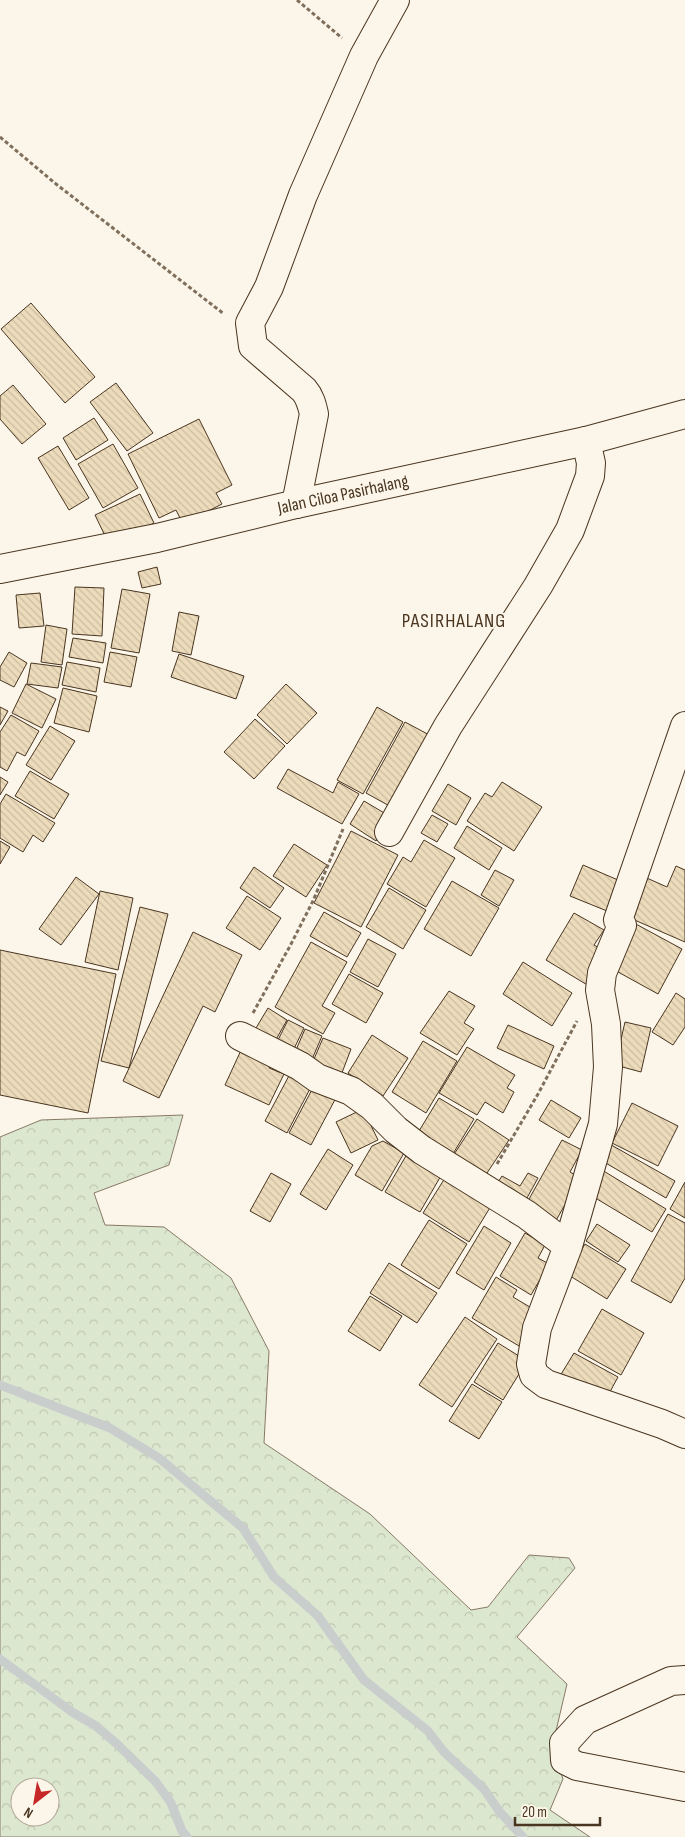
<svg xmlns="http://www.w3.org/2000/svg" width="685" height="1837" viewBox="0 0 685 1837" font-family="'Sofia Sans Condensed',sans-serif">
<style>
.forest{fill:url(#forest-crowns);stroke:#887966;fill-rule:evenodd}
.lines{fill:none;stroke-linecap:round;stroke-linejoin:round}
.stream{stroke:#c9cecd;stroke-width:9}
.building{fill:url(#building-back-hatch);stroke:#4a3520}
.minor-casing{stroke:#4a3520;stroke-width:30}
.major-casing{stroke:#4a3520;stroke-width:30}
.path{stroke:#7f6f5c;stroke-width:3;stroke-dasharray:4 2.5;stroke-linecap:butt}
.minor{stroke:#fbf6e9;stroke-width:28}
.major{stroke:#fbf6e9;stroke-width:28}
.labels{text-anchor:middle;stroke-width:4;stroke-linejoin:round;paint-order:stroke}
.street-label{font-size:18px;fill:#4a3520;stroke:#fbf6e9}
.quarter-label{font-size:20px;letter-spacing:1px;fill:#4a3520;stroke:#fbf6e9}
</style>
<defs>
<pattern id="forest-crowns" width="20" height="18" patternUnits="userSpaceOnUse" patternTransform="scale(1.25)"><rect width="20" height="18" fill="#dce7d0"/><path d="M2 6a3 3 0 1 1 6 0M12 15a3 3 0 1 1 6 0" fill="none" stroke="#bec7b2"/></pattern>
<pattern id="building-back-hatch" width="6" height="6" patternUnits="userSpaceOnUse" patternTransform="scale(1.25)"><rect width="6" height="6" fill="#ecdcbc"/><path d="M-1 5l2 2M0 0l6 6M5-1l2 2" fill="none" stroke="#ccbda1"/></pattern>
</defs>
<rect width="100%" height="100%" fill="#fbf6e9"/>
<path class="forest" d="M183,1115L169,1165L94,1193L105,1225L164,1227L231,1278L269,1351L264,1443L370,1514L471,1610L488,1607L529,1555L569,1558L575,1568L517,1637L567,1684L552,1748L563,1779L550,1810L590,1837H0V1137L41,1120ZM20,1787H50V1817H20Z"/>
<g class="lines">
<path class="stream" d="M0,1385L110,1428L159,1458L243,1528L274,1577L318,1616L364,1680L428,1731L444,1752L484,1789L499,1811L523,1837
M0,1659L72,1712L96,1726L117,1744L156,1782L171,1803L182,1831L187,1837"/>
</g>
<path class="building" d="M31,303L95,377L65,403L1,329Z
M116,383L153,433L127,451L90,402Z
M13,385L46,424L22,444L0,419V396Z
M94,418L108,440L76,460L63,438Z
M199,419L232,485L216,493L222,504L183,524L176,510L159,518L128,454Z
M113,444L138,488L103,508L78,464Z
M58,446L89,498L69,510L38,458Z
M140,494L154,523L109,544L95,515Z
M157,567L161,584L142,588L138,572Z
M75,587L104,588L102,636L72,634Z
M122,589L150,594L139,653L111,648Z
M40,593L44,626L19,628L16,595Z
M179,612L199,616L191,655L172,651Z
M46,625L67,629L62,665L41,662Z
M73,638L106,643L103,663L69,657Z
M9,652L27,663L14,687L0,680V667Z
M110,652L137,657L131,687L104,682Z
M179,654L244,676L236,699L171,677Z
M67,662L100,668L96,692L62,685Z
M31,663L62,667L58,688L27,684Z
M26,684L56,699L42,728L12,713Z
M286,684L317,713L287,744L257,715Z
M63,688L97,696L89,732L54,723Z
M0,707L8,711L0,725Z
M377,707L403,722L363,794L337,780Z
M11,715L39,731L25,756L17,752L7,771L0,767V732Z
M255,719L285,746L254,779L224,752Z
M405,722L435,738L395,809L366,793Z
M50,726L75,741L51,780L26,765Z
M288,769L333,793L338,782L359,794L342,824L277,788Z
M30,771L69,794L54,819L15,796Z
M0,777L8,782L0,795Z
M502,782L542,807L514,851L467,821L485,793L492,797Z
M448,784L471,798L456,825L432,811Z
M6,794L55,823L43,842L33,835L23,852L0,838V804Z
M364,801L391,817L376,841L350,824Z
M432,815L448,824L437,842L421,833Z
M467,826L502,848L489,870L454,848Z
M351,831L398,855L361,927L314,903Z
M424,840L455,858L426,907L387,884L403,857L411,862Z
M0,841L10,847L0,864Z
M294,844L327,865L306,897L273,876Z
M583,865L625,883L612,913L570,896Z
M676,866L685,870V942L623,915L640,875L667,887Z
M254,867L284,888L270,908L240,888Z
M495,870L514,880L499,906L481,895Z
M76,877L99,894L61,945L39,929Z
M452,881L499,908L471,956L424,929Z
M389,888L426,910L403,949L366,927Z
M100,891L133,898L118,970L85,962Z
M247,896L281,918L260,950L226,928Z
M140,907L168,914L129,1068L101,1061Z
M324,912L361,933L347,957L310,936Z
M574,913L604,930L594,945L608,953L589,986L546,960Z
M634,923L682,949L658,994L609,967Z
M193,932L242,955L215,1012L203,1006L159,1098L123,1081Z
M368,939L396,954L378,987L350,972Z
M311,942L347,962L322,1006L335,1013L323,1034L275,1007Z
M0,950L116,974L88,1113L0,1095Z
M523,962L572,993L552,1026L503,994Z
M349,974L383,993L366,1023L332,1004Z
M449,991L475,1006L464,1023L474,1029L457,1055L420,1033Z
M676,993L685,999V1027L673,1045L652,1032Z
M268,1008L287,1020L273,1045L253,1033Z
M288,1020L304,1028L291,1055L275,1046Z
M625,1022L651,1028L641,1072L615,1065Z
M508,1025L554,1046L544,1069L497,1048Z
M305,1029L322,1036L310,1064L293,1057Z
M372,1035L408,1058L383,1096L348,1073Z
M323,1038L351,1049L340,1078L311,1066Z
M423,1041L457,1061L426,1113L392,1092Z
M243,1046L272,1059L269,1068L284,1074L269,1105L225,1085Z
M467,1047L515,1075L507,1088L514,1092L503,1113L485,1102L477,1115L439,1093Z
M292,1070L314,1081L287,1133L265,1121Z
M316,1082L338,1094L311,1145L289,1133Z
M439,1098L474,1119L451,1157L416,1136Z
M551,1100L581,1118L569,1138L539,1120Z
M632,1103L678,1126L658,1166L612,1143Z
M363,1109L378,1140L351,1153L336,1122Z
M477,1119L509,1140L481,1182L449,1162Z
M562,1140L582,1150L570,1172L580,1178L554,1224L524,1208Z
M383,1141L404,1153L382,1191L355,1175L372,1146Z
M606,1142L675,1181L666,1198L597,1158Z
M328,1149L353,1165L326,1210L300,1194Z
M407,1154L442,1174L420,1212L385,1192Z
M602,1170L666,1209L652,1232L587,1193Z
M271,1173L291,1184L270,1222L250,1211Z
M528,1173L538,1178L522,1207L493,1190L502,1176L520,1186Z
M445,1178L491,1206L469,1242L423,1213Z
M685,1182V1218L670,1209Z
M668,1214L685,1223V1278L671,1303L631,1281Z
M429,1220L467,1244L439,1289L401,1265Z
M597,1224L630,1245L618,1262L586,1241Z
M484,1226L511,1243L484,1290L456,1273Z
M525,1233L545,1245L538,1258L549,1264L531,1295L500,1276Z
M585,1244L626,1269L607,1299L567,1274Z
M389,1263L437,1293L417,1323L370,1293Z
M496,1277L517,1290L513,1297L540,1313L519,1346L472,1318Z
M370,1296L402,1316L380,1351L348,1331Z
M602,1309L644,1333L621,1375L578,1351Z
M465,1317L497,1339L452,1407L419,1385Z
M498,1343L527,1361L503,1400L474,1382Z
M574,1353L618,1377L605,1401L560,1376Z
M472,1384L502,1402L479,1439L449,1421Z"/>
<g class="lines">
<defs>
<path id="minor" d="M296,504L314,414C312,405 310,397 304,390L253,346L250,323L269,287L303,195L364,56L395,0
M389,832L448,726L538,586L570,530L590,476L591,463L586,441
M240,1036L300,1066L317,1078L351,1091L372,1106L396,1130L422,1150L527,1215L568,1246L537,1328L531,1364L534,1375L546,1384L662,1424L685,1434
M568,1246L603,1124L608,1067L606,1024L600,990L602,973L622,925L618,920L685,726
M685,1680L671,1681L585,1720L564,1743L565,1760L577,1766L685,1787"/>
<path id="major" d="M0,569L157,538L296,504L586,441L685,414"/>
</defs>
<use href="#minor" class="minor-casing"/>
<use href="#major" class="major-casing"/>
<path class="path" d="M297,0L342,38
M0,137L56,184L224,314
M253,1013L290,946L313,901L343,829
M497,1164L538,1094L577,1021"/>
<use href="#minor" class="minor"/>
<use href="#major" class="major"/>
</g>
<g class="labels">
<g class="street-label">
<text transform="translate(343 494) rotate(-12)" y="6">Jalan Ciloa Pasirhalang</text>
</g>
<g class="quarter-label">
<text x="454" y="627">PASIRHALANG</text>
</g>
</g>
<g transform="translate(35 1802) rotate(211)"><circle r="24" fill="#fbf6e9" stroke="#b4a999"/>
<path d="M0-4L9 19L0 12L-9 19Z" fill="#c62828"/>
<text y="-8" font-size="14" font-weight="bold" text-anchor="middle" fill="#4a3520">N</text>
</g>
<path d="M515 1817v8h85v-8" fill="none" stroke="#4a3520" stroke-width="2.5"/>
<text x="522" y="1817" font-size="15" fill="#4a3520" stroke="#fbf6e9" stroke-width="4" paint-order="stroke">20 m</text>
</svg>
